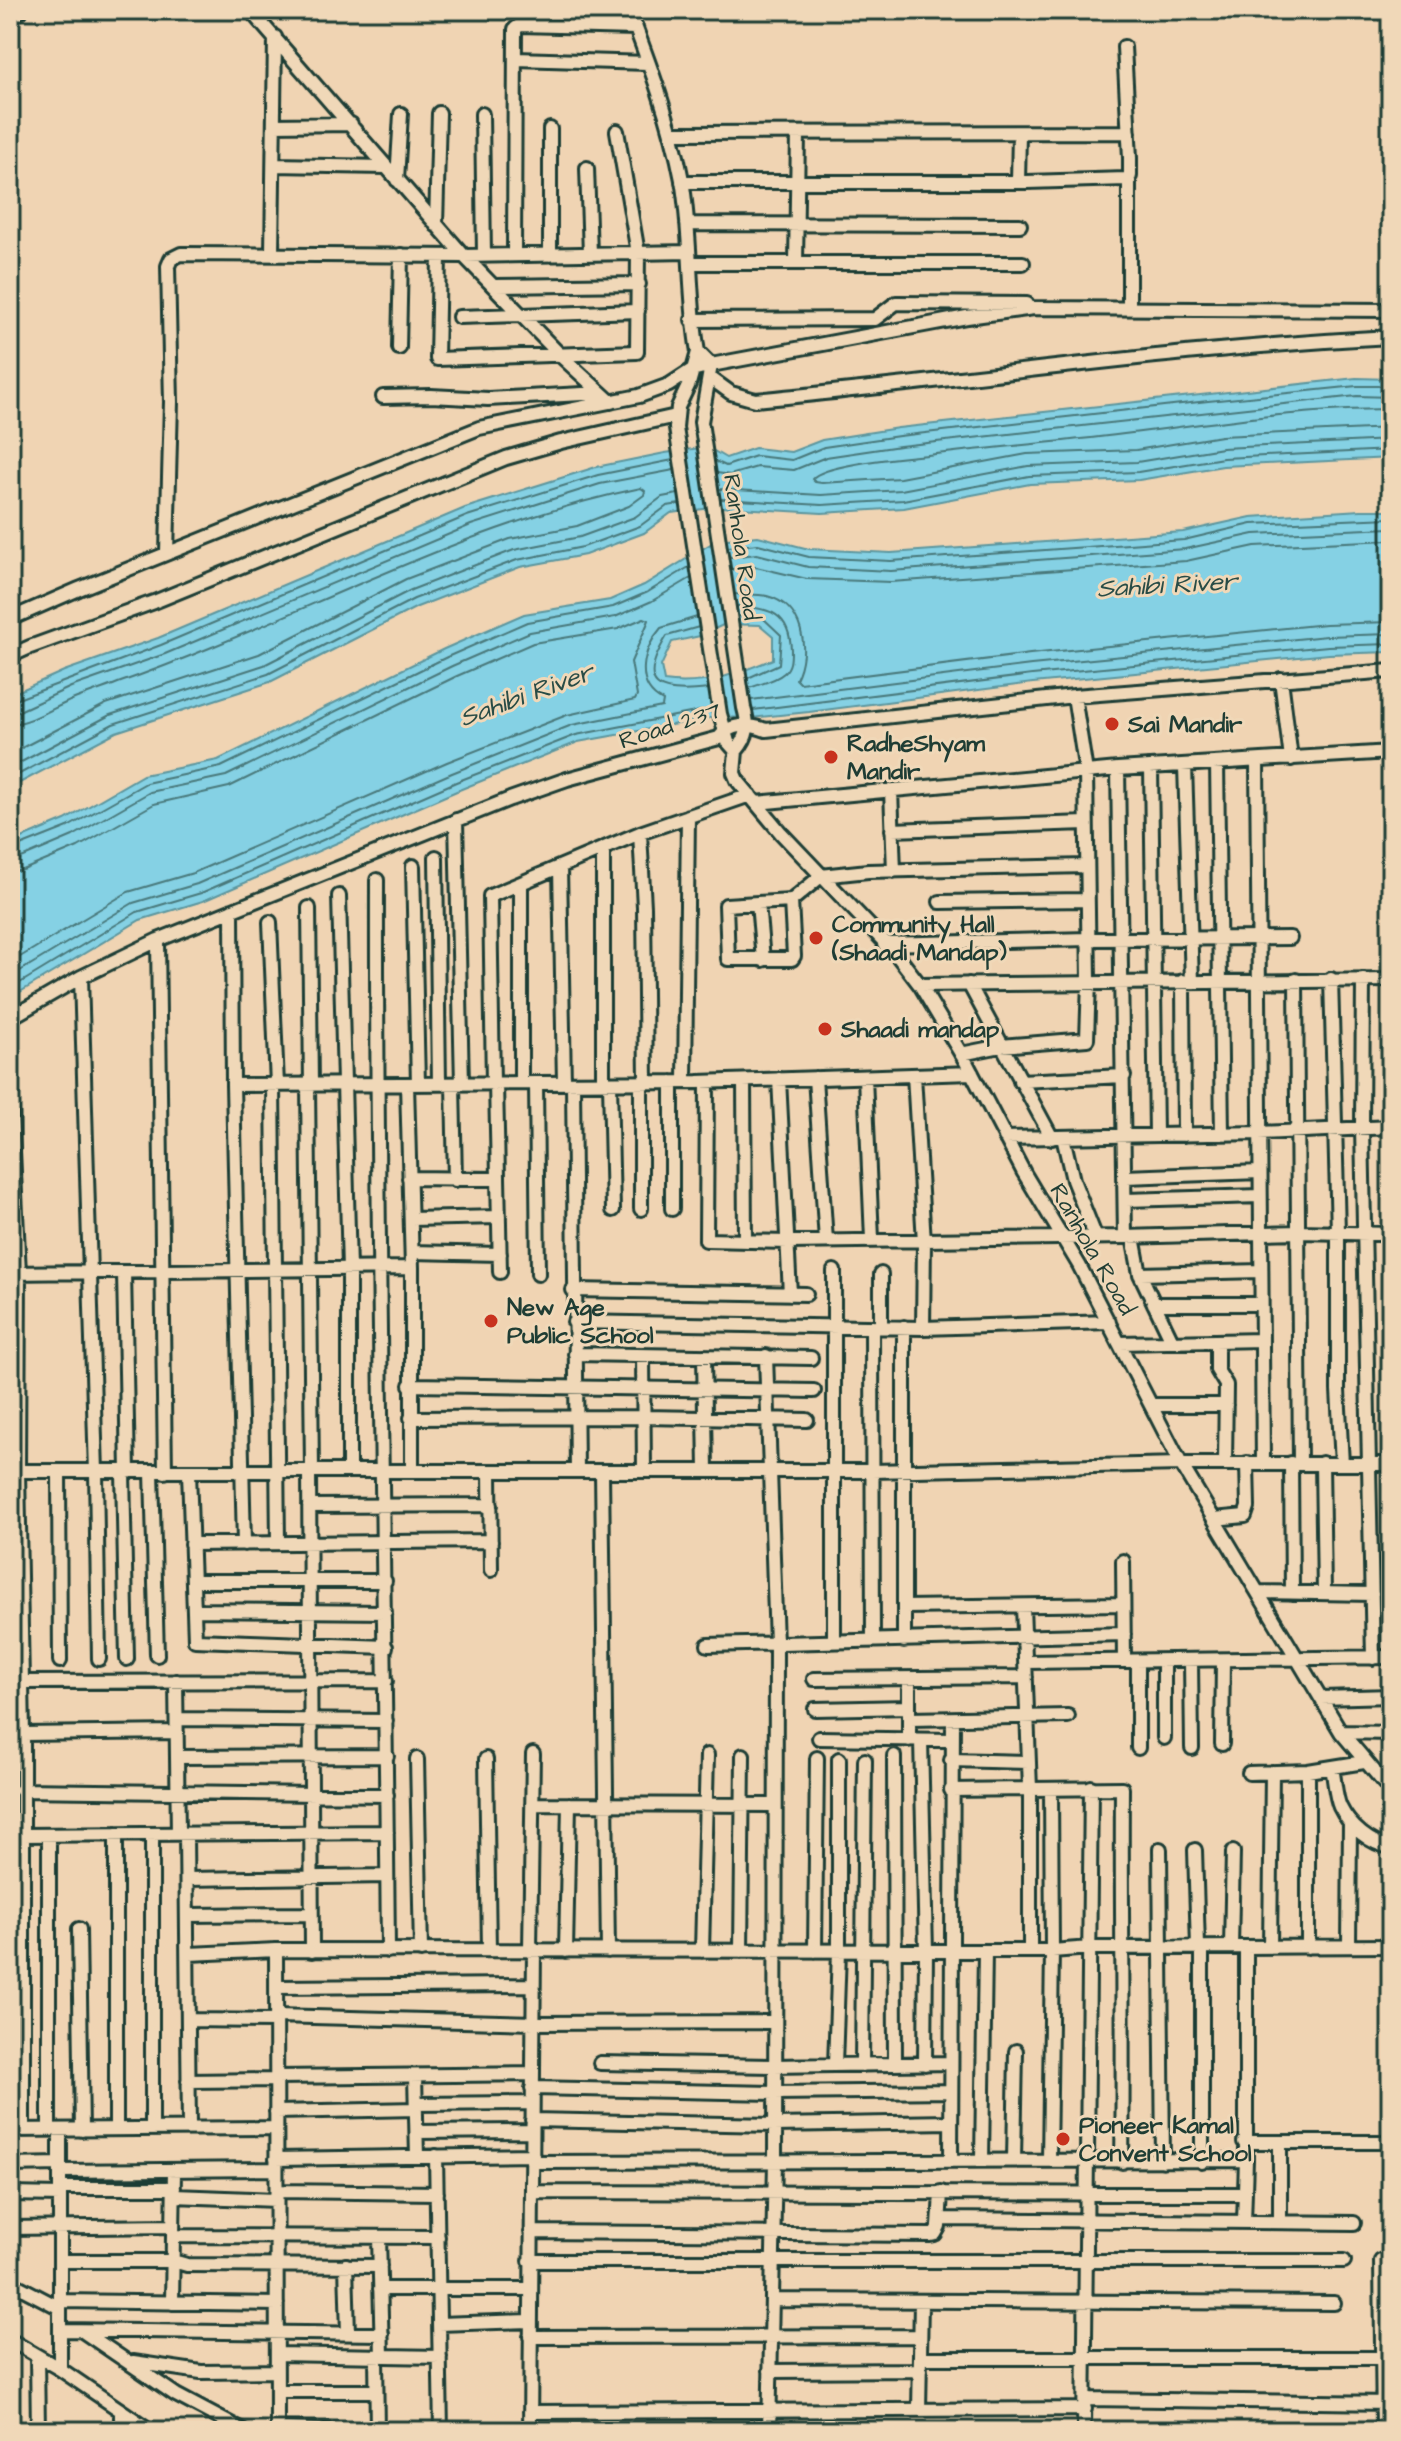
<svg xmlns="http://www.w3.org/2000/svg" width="1401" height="2441" viewBox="0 0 1401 2441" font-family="'Architects Daughter',sans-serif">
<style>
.water{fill:#85d1e4;stroke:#5c969e;stroke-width:2;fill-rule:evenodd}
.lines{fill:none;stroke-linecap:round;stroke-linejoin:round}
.shore{stroke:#48787a;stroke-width:2}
.minor-casing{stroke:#1f3d34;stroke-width:18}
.major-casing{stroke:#1f3d34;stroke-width:22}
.minor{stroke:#f0d8b8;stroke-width:12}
.major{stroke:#f0d8b8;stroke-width:16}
.poi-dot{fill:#c8321e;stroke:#f0d8b8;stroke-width:3}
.labels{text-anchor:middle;stroke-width:6;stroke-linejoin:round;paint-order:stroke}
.street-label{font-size:24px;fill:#1f3d34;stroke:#f0d8b8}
.poi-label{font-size:24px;font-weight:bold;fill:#1f3d34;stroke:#f0d8b8;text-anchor:start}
.water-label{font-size:26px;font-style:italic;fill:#294c46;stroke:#f0d8b8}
</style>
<rect width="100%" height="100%" fill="#f0d4b3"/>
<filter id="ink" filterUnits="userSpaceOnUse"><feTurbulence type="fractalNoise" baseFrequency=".0125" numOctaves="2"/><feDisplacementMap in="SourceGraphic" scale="16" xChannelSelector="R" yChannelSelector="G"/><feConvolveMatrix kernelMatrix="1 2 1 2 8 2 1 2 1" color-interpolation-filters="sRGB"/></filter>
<g filter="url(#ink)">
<path class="water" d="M1356,378L1391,379V458L1223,466L1139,480L1030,484L904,508L822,513L720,507L671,513L644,533L585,555L520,567L417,607L270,682L116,732L10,788V695L64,671L158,638L465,508L596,467L665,453L707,447L726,458L755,448L791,452L822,440L898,428Z
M1361,510H1391V652L1329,654L1033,683L809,712L750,718L715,717L578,742L459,790L203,901L140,920L10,998V843L65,820L143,775L218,760L444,649L524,614L610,600L644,585L717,540L758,536L809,549L891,553L1183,532L1251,517ZM725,624L760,625L773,636V659C737,674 703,687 664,681L661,666L672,642L700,636Z"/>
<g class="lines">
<path class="shore" d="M1391,409C1302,409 1212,423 1124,434C1061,442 998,447 936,454C912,457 824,463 812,479L815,482L822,483L900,478L1027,454L1136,450L1221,436L1391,428
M715,461L726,466L756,456L792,460L824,447L899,436L1208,401L1357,386H1391
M717,473L730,475L757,467L794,470L826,457L900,446L1357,396L1391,397
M719,489L821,495L901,490L1028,466L1137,462L1222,448L1391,440
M721,499L822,505L903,500L1029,476L1138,472L1223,458L1391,450
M728,547L758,544L809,557L891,561L1184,540L1252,524L1391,518
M729,557L757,554L808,567L891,571L1185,549L1254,534L1391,528
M731,569L756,567L807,579L891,582L1186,561L1255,546L1391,540
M735,594C745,595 757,594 767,596C803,605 811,649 796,679L800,683L1030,654L1326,624L1391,622
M737,606C770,608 790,613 791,650C791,659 791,667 784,673C775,681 760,684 749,688
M738,616L763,618L781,635L779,664L748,678
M699,627L667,636C635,688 659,695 708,689
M751,700L1031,665L1327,636L1391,634
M10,702L161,645L467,516L598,475L673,460
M753,710L1032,675L1328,646L1391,644
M10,712L19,711L71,687L165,654L471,525L600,484L674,470
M10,724C31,723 53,708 72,700C87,694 103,689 118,683C293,622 458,525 641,488L645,491L644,495L629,506L577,526L510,539L406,579L259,654L106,704L10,754
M10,768L110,715L264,665L411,590L514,550L580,537L635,517L662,497L678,494
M10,779L113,724L268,674L414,599L517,560L583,547L640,526L667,506L680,504
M10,850L68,827L146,783L221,767L447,657L527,622L613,607L648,592L689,567
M10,860L19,859L73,836L150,792L226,776L452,666L530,632L615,617L652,601L691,578
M10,872L23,870L78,847L154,804L229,787L457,676L533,643L618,629L644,618L649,620L631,662L637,696L635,700L567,715L447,762L193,873L128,892L10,963
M10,977L133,903L197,884L452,773L572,725L662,707L663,701C633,686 643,648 661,628L697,617
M10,989L137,912L201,893L456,782L576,735L711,709"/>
<defs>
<path id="minor" d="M250,10L464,256L561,356L611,402
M629,10C650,65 671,122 682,180C692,237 688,295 698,352
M516,59L648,63
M482,114L484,255
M274,125L351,124
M672,133L1129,132
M274,165L386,167
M587,168L590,254
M1129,178V309
M397,180L401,114
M682,182H1027L1126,179L1130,176V158L1124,47
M1018,182L1019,133
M687,224L1020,225
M436,225L439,113
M272,253L275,37
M514,255L515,29L520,25L636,28
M550,255V129
M439,256L437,359L637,352L638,253L617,131
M690,263H1023
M796,263L798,134
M495,286L639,284
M459,317L638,311
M692,320L875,319L896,303L1027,304
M399,348L401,255
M698,352L711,365L701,422L744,708C749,726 749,736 736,751L728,742L720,714L676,428L678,407L689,384Z
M709,377L731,393L755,400C967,380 1178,348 1391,337
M383,397L431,396L488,399L601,393
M167,553L171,402L168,266L171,259L181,254L464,256L689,252
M10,619L79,589L479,428L639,396L669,385L692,370L711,365L967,317L1034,308L1391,310
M10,656L30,647L154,602L506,458L561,442L676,416
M1281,679L1291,759
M736,751L734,773L737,780L781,833L897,955L920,985L966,1062L1024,1173L1079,1265L1181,1464L1341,1732L1391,1791
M1257,761L1263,1463
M1217,763L1222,1134
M1185,766L1192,982
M1151,767L1156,1135
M1118,769L1125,1237
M891,790L894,871
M756,803L1118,769L1391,752
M456,820L462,1084
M892,830L1086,823
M640,833L644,907L646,1082
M603,849V1083
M436,857L439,1083
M413,866L418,1084
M560,867L564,1083
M377,880C376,1237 385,1594 388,1951
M339,896L349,1269V1471
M791,901L794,956L792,959H728L726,905L791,901L821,876L868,871L1087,866
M940,902L1087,900
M758,903L763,960
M309,908L311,1084
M232,910L233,1085L698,1082L972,1073
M270,922L277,1085
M158,940L165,1472
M884,944L1088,939L1290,938
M81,977L96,1472L99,1659
M1331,979L1338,1232V1390L1342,1464
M1296,980L1300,1463
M1363,980L1362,1128L1373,1658
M1183,981L1184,1135
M969,984L1052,1138
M920,985L1391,980
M10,1018L81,977L158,940L510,799L567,779L719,738C731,722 749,724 766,730L1074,696L1391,671
M961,1054L1001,1046L1087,1039L1089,981L1086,772L1074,696
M914,1075L924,1242L923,1328
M865,1077L872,1239
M815,1078L826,1241
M779,1079L790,1294
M744,1081L745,1241
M1020,1081L1124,1076
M641,1082V1209
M672,1082V1209
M685,1082L688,816
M707,1082L706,1240L789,1242L1125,1237L1299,1232L1391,1234
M493,1083L490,896L640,833L750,795
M496,1083L500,1272
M521,1083V883
M536,1083L538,1274
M573,1083L577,1471
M610,1083L613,1210
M308,1084L312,1471
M407,1084L412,1268V1471
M453,1084L455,1180
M233,1085L244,1544
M273,1085L278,1543
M10,1092L19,1273L18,1471L23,1734V2130
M1063,1137L1073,1180L1096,1238
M1005,1138L1259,1133L1391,1127
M1125,1177L1260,1172
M409,1178L498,1179
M1126,1200L1260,1196
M411,1219L499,1217
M1133,1237L1140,1274L1172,1341
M412,1252L500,1254
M834,1271V1641
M124,1272L128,1472
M10,1273L412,1268
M881,1274V1327
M1140,1274L1261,1271
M573,1290L806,1294
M1154,1304H1261
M574,1322L923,1328L1109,1322
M872,1327L873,1641
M904,1327V1641
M1217,1341V1370L1226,1385L1225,1463
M1120,1343L1262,1340
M575,1354L811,1358
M643,1356L644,1470
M704,1356L706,1470
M766,1356L776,1643L775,2162L769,2431
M410,1385L814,1391
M1151,1405H1226
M411,1418L644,1417L807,1420
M1291,1463L1292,1593
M1322,1463L1324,1593
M10,1471H872L1181,1464H1391
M309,1471L312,1951
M490,1471L491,1570
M602,1471L608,1951
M59,1472L60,1661
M123,1472L127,1659
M152,1472L157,1655
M189,1472L195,1640L386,1647
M309,1506L491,1505
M1214,1519L1245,1516L1248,1507L1247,1463
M191,1544L491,1541
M1123,1561L1124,1661
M193,1581H385
M1258,1592L1372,1594
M1023,1606L1030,1789V1951
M904,1607L1123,1604
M194,1610L385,1612
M708,1645L1124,1634
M1164,1661V1738
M1191,1661L1192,1748
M1026,1662L1391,1657
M814,1679L1026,1677
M909,1679V1740
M176,1681L178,1834
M21,1682L386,1681
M1321,1698L1391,1696
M815,1709L909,1707
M177,1719L386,1721
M910,1719L1068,1716
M1341,1732L1391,1733
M23,1734L177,1732
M819,1738L952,1740
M921,1740L926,1951L925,2064
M1222,1744L1223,1661
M1138,1748V1661
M894,1756L895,2064
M177,1757L387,1756
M417,1759L421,1951
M486,1759L489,1949
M951,1760L1029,1762
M1332,1768C1335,1781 1335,1796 1340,1807C1349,1826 1371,1845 1391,1847
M1249,1773L1308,1771L1364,1762
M21,1790L387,1795
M951,1790L1122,1788C1121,1912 1124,2037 1122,2162
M532,1804L775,1805
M116,1834V2129
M152,1834V2128
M186,1834L189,2128
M22,1835L387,1832
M1160,1849L1163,2161
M1195,1850L1198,1947
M187,1879L387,1876
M188,1915L311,1914
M79,1929L82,2130
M1349,1946L1350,1822
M1231,1947L1233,1852
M1270,1947L1272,1772
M1308,1947V1771
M530,1949L533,1754
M276,1950L277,2431
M566,1951L569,1804
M702,1951L707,1755
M741,1951L743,1755
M815,1951L817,1758
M189,1954L276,1950L1052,1951L1090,1948L1391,1946
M276,1987L533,1985
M276,2016L534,2023L774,2022
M188,2020L276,2021
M600,2063L774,2066L951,2063
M835,2065L839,1951V1759
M862,2065L865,1760
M415,2076L417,2157
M276,2077L532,2074
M188,2081L276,2080
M532,2088L774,2093L951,2091
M416,2104L532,2103
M276,2112L416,2109
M532,2120L774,2125L951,2122
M10,2130L276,2128
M49,2130V1835
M417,2132L532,2131
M1244,2142H1391
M436,2156L441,2431
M276,2159L533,2155
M951,2160L953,1719
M982,2160L985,1951
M1014,2160L1016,2051
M1049,2160L1052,1951L1051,1789
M532,2162L1246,2160V1947
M1202,2162V1947
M10,2165L60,2164
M60,2171L276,2169
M60,2188H174
M277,2191L437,2193
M532,2192L1245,2194
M10,2194L60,2195
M174,2196L276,2200
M940,2219L1354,2223
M1244,2222L1246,2160
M1280,2222V2142
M10,2228L173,2226
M531,2232L930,2235L935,2234L939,2227L941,2192
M173,2236L438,2237
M379,2237L382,2356
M60,2261H173L187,2265L380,2266
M530,2261H1344
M1381,2261L1383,2431
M346,2265L348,2334
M10,2282L60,2308
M380,2289H530
M772,2300L1334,2303
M60,2301L277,2304
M172,2303L174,2170
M439,2324L530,2321
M60,2330L382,2334
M84,2332L176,2395L244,2431
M530,2337L920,2336
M10,2340L60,2369L151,2431
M277,2354L440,2357
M37,2356L38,2431
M376,2356L377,2431
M920,2358H1391
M133,2362L201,2372L276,2371
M60,2369V2130
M770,2371L920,2370
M277,2391H376
M1085,2399L1391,2403
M919,2410L921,2301
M530,2412L1085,2409
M277,2429L360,2431
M121,2431V2411
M530,2431L534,1948
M1084,2431L1091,1787"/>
<path id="major" d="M10,14L19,10"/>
</defs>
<use href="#minor" class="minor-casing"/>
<use href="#major" class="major-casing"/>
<use href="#minor" class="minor"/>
<use href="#major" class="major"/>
</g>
</g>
<g class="poi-dot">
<circle cx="1112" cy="724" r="8"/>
<circle cx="831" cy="757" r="8"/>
<circle cx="816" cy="938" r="8"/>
<circle cx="825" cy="1029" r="8"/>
<circle cx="491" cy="1321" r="8"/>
<circle cx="1063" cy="2139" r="8"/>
</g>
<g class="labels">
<g class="street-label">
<text transform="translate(742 547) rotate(82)" y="8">Ranhola Road</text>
<text transform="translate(670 725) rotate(-18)" y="8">Road 237</text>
<text transform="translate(1093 1249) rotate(60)" y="8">Ranhola Road</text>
</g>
<g class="poi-label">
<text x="1128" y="732">Sai Mandir</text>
<text x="847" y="751">RadheShyam<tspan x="847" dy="28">Mandir</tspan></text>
<text x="832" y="932">Community Hall<tspan x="832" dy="28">(Shaadi Mandap)</tspan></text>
<text x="841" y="1037">Shaadi mandap</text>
<text x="507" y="1315">New Age<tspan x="507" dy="28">Public School</tspan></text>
<text x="1079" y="2133">Pioneer Kamal<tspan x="1079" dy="28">Convent School</tspan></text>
</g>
<g class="water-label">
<text transform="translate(1167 584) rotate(-3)" y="9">Sahibi River</text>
<text transform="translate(526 694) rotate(-20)" y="9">Sahibi River</text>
</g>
</g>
<rect width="1401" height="2441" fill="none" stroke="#f0d8b8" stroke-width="40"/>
<rect x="20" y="20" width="1361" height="2401" fill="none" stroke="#1f3d34" stroke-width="3" filter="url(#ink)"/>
</svg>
